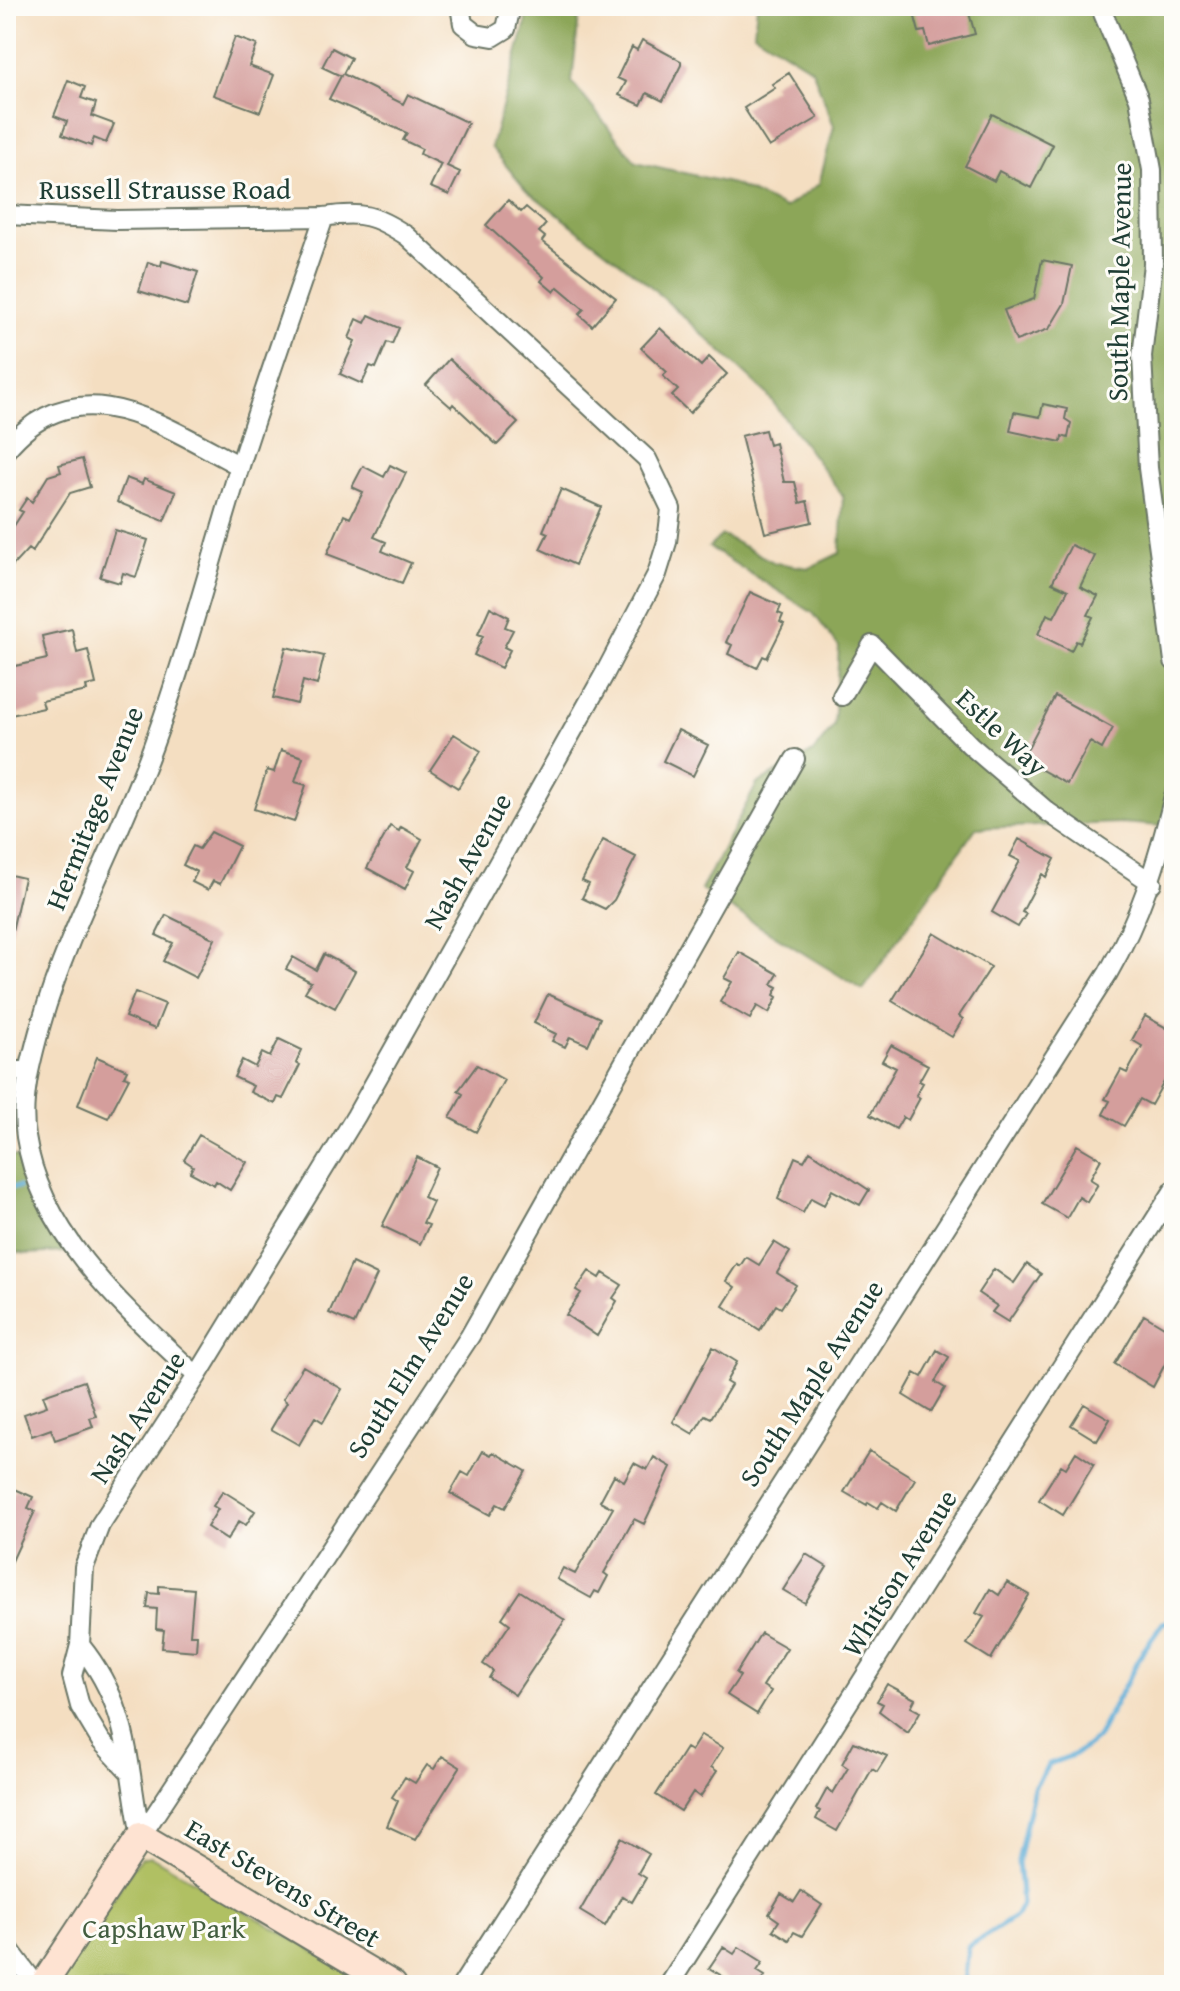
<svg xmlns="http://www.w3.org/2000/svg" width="1180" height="1991" viewBox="0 0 1180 1991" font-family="'Gentium Book Plus',serif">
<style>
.green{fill:#b0c063;stroke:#687e4c;stroke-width:2}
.forest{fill:#8ca659;stroke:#567246;stroke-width:2}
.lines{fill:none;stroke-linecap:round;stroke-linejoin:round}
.stream{stroke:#5babd5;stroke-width:5}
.building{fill:#d49e9c}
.street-casing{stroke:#6a7565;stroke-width:22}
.secondary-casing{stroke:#6a7565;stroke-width:30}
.street{stroke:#fff;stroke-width:18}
.secondary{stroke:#fee3d2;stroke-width:26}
.labels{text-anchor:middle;stroke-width:6;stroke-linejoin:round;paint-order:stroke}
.street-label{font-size:28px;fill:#1f3d34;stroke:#fdfcf7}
.park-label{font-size:28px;fill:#435e40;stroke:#fdfcf7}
</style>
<rect width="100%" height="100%" fill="#fdfcf7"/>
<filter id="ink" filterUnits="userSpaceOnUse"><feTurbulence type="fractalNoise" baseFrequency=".0125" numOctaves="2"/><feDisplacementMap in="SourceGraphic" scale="16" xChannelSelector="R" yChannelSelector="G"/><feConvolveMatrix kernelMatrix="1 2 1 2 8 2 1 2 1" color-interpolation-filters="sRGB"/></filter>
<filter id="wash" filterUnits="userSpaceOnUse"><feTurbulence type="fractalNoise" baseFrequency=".006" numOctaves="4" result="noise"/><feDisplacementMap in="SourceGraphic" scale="32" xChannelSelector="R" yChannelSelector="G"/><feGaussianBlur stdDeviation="1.8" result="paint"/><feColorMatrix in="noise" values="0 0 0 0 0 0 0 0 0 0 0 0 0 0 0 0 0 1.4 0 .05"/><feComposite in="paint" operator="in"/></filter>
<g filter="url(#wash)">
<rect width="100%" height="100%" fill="#f4dec1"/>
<path class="green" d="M151,1856L372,1985H59L134,1866L141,1858Z"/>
<path class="forest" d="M523,6H580L572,82L636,162L733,184L785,208L819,184L834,126L812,69L754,33L757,6H1174V827L1121,823L976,828L863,990L701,890L757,784L813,752L834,726L839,647L813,613L709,547L722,535L775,563L809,568L840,553L843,496L766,393L646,282L526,190L491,147L526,22Z
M6,1156L18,1157L31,1192L65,1252L26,1254L6,1249Z"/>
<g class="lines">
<path class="stream" d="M6,1188L19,1187
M964,1985L968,1947L1015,1917L1022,1904L1018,1861L1034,1787L1049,1764L1076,1754L1097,1738L1143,1651L1163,1623L1174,1620"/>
</g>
<g id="blocks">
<path class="building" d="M912,6H946L948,12L967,6L975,34L929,46L925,31L919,32Z
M235,37L257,45L249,66L274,75L260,112L213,95Z
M642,40L681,61V65L663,101L647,93L641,105L619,95L626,82L617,78L632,47L637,50Z
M332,48L351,58L343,74L403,104L408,94L468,123L447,166L460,172L449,195L430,187L441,164L420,154L422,149L403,140L407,133L329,99L341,76L322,67Z
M789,73L818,118L769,147L744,108L775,88L772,84Z
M68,80L85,87L81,98L96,103L92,116L114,124L106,143L94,138L91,146L62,135L67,121L54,116Z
M992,114L1053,145L1031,188L999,171L994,181L965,166Z
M508,200L521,212L526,207L546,224L539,232L545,237L542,241L616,298L592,326L579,314L584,309L558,287L554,292L541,281L544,277L486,225Z
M1042,260L1072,266L1064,304L1049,329L1016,341L1004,310L1034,299Z
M162,261L198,272L187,306L139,291L148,262L161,266Z
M369,315L399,328L392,344L387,342L376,368L370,366L362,384L340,374L355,341L349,338L357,319L365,323Z
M660,328L701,366L709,357L727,374L690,413L672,396L678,390L663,376L667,372L641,348Z
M449,359L518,423L497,445L453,404L451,407L426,385Z
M1043,404L1067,409L1065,419L1071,423L1068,438L1062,436L1061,442L1010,431L1014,412L1040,417Z
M765,430L769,445L775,443L784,482H795L800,503L807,501L812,522L765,533L741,436Z
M82,459L90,487L70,493L32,552L28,549L6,573V538L23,512L19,510L27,498L32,502L48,476L61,472L59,465Z
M390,465L406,473L374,537L386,542L382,551L411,563L402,583L327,554L344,515L350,518L363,492L352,487L363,466L384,477Z
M126,478L142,484L144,479L176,492L164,521L117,502Z
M561,489L601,507L575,565L540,549L548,533L543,531Z
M115,530L148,540L136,577L123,573L120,583L100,577Z
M1071,545L1095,556L1080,587L1098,596L1088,615L1093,617L1080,643L1076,641L1071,651L1038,634L1047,614L1054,617L1068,590L1052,583Z
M750,592L781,606L778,613L783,615L780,622L784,624L767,658L763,656L757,668L728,654L732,645L726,642Z
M490,607L509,617L505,627L513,630L504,647L510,650L501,668L474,655L483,636L478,634Z
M72,629L77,653L88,650L96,684L86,686L87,691L42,701L44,708L6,716V668L47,659L42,636Z
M286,647L324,656L317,685L303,681L297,704L273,698Z
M1055,696L1113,728L1102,749L1090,742L1067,784L1022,759Z
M678,730L708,745L693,776L663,761Z
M454,734L481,751L458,788L430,770Z
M281,750L303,757L295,782L306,785L294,822L254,809L267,770L274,772Z
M390,826L399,831L401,827L422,839L407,867L414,871L405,889L367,868Z
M211,832L239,846L220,884L213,881L208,890L192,882L197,872L183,865L193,846L199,849Z
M1019,839L1055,859L1046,877L1042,874L1022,912L1026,914L1018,927L992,912L1020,861L1010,856Z
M603,840L636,857L614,900L605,909L582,898L589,884L582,881Z
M6,874L24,878L12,931L6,930Z
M166,915L215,939L196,978L163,961L173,943L156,935Z
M934,933L991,967L959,1016L963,1019L952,1037L892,1001Z
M739,952L778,974L772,984L778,987L774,995L777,997L769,1013L757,1006L750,1019L720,1002L732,982L724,978Z
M324,954L355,971L335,1008L305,992L311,982L286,969L293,957L316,970Z
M135,992L165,1004L155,1029L125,1017Z
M548,994L600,1018L588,1045L570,1037L565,1047L552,1041L556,1034L534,1023Z
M1145,1016L1174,1032V1064L1151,1105L1140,1099L1124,1126L1103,1114L1110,1101L1105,1099L1121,1070L1127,1073L1142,1046L1132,1040Z
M279,1039L302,1050L296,1063L300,1065L283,1099L278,1097L275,1104L250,1092L253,1086L234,1077L242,1060L255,1067L262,1053L270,1057Z
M891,1045L928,1065L919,1081L923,1083L916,1095L920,1098L908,1120L903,1117L896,1129L870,1115L896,1068L882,1061Z
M97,1057L127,1070L124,1076L129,1078L108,1118L78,1105Z
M477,1065L504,1080L476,1132L450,1118L463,1094L458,1091Z
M199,1135L247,1162L230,1190L216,1181L214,1185L190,1172L193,1166L184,1160Z
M1077,1145L1101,1159L1090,1179L1098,1184L1087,1202L1079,1197L1067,1218L1042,1204Z
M810,1151L869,1190L860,1205L832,1190L824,1205L811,1198L803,1213L778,1199L795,1157L804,1161Z
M417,1157L437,1167L423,1197L433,1202L423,1223L429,1225L420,1244L382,1226Z
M774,1242L790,1252L777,1273L796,1285L781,1308L776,1305L760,1330L723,1306L735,1287L726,1281L737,1264L740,1266L746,1257L759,1265Z
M352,1263L377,1275L354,1324L329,1313Z
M1027,1264L1041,1274L1008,1322L992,1312L997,1306L978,1293L994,1269L1014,1283Z
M589,1271L600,1278L603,1273L622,1285L613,1298L617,1301L597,1336L566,1315L581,1293L576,1290Z
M1144,1315L1174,1333V1347L1153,1387L1115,1364Z
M713,1347L737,1362L726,1382L731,1385L711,1418L705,1415L693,1434L673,1422Z
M937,1350L949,1357L935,1382L945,1388L931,1412L903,1395L915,1373L922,1377Z
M303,1366L342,1389L323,1422L315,1417L299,1445L271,1429L287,1402L283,1399Z
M84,1381L96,1416L90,1418L93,1427L55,1440L51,1429L32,1436L24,1414L47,1406L43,1395Z
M1084,1404L1110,1419L1097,1441L1071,1425Z
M483,1451L491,1455L493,1452L526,1471L505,1508L497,1504L490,1515L450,1493L462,1472L469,1476Z
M869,1451L915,1479L896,1511L882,1502L878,1508L868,1502L867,1505L844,1492Z
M1076,1452L1094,1464L1063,1515L1039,1500L1061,1465L1066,1468Z
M654,1457L671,1467L644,1524L634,1519L604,1573L608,1576L599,1593L595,1591L591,1598L557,1579L563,1568L575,1574L613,1508L600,1501L614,1475L624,1481L634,1463L647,1470Z
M15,1489L33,1497L28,1508L35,1511L6,1574V1493L12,1496Z
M223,1491L255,1511L246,1525L239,1521L227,1540L207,1527L218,1509L213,1506Z
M806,1554L827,1567L805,1603L783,1590Z
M1007,1582L1029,1595L991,1659L967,1644L984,1617L976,1613L990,1589L999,1595Z
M159,1586L194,1589L190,1635H197L196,1651L162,1648L164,1630L156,1629L157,1609L147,1608L149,1593L159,1594Z
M520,1591L565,1620L515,1695L489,1678L493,1671L483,1664L510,1624L502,1618Z
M761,1633L787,1648L763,1686L771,1691L757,1714L727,1695L740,1676L736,1673Z
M887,1684L915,1699L911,1707L920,1712L908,1733L879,1711L883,1704L877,1701Z
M701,1735L723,1748L711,1767L717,1771L700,1797L693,1792L681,1811L656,1795L686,1748L691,1751Z
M854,1742L887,1756L877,1772L872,1769L837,1831L816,1819L820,1811L816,1809L827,1789L833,1793L848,1768L842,1764Z
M442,1756L460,1767L415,1839L387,1826L398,1801L392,1797L405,1777L415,1783L427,1765L434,1769Z
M622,1838L649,1854L638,1873L646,1878L632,1902L622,1896L605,1926L580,1911Z
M801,1891L822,1905L802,1936L794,1932L789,1940L773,1930L779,1921L769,1914L781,1894L794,1902Z
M723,1947L734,1954L739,1947L763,1962L757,1971L765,1976L759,1985H737L709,1968Z"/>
</g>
</g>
<g filter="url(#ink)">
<use href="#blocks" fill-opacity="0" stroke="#6a7565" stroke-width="2"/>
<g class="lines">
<defs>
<path id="street" d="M460,6L463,24L476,34L493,37L506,29L511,6
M1100,6L1139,99L1152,170L1153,264L1142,356L1148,468L1174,661
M6,215L117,220L324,217C361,211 375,215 407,236L647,459L671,509L667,542L657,574L604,675L356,1116L197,1376L100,1525L84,1567L80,1645L72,1676L80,1706L101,1741L128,1770
M6,450C78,363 163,426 240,466
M842,696L872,645L970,745L1048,812L1152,883
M6,1071H28
M197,1376C128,1311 41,1237 26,1137C20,1099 31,1060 41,1024C69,927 119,840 153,746C186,656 210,563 238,472C265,386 295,302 324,217
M80,1645C131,1708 126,1761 141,1836
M141,1836L470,1336L795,759
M6,1945L36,1985
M462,1985L1108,973C1141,916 1158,860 1174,796
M669,1985L1174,1190"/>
<path id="secondary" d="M43,1985L141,1836L393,1985"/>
</defs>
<use href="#street" class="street-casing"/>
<use href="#secondary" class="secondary-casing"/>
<use href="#street" class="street"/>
<use href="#secondary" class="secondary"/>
</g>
</g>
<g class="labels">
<g class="street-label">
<text x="165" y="199">Russell Strausse Road</text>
<text transform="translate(1119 282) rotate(-89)" y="10">South Maple Avenue</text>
<text transform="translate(1002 732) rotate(43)" y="10">Estle Way</text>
<text transform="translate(94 808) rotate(-68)" y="10">Hermitage Avenue</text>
<text transform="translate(467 861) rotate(-61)" y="10">Nash Avenue</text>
<text transform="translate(410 1365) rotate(-58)" y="10">South Elm Avenue</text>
<text transform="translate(811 1383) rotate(-57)" y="10">South Maple Avenue</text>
<text transform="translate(137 1417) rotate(-57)" y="10">Nash Avenue</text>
<text transform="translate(899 1573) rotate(-58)" y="10">Whitson Avenue</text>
<text transform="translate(283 1883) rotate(31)" y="10">East Stevens Street</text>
</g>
<g class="park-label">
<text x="164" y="1938">Capshaw Park</text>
</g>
</g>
<rect width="1180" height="1991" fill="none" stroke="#fdfcf7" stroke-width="32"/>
</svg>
